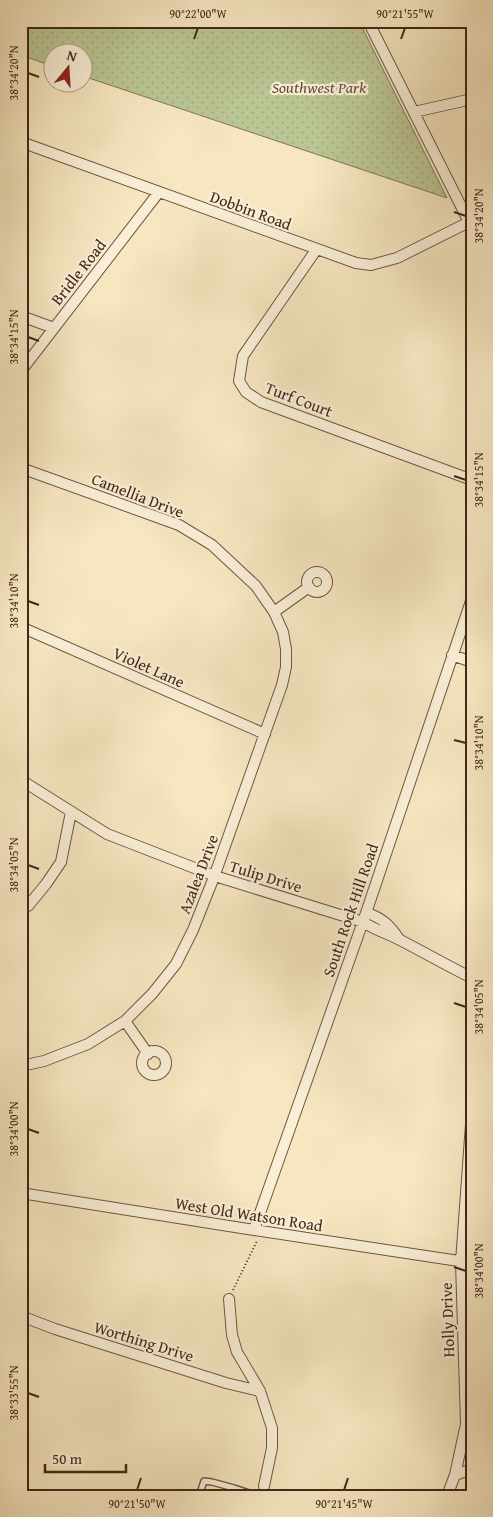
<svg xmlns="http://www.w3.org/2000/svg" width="493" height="1517" viewBox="0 0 493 1517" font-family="'Gentium Book Plus',serif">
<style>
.park{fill:url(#park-dots);stroke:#7f7655}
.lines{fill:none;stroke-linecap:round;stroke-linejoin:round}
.lane-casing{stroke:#705641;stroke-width:8}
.street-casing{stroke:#705641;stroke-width:12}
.path{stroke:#442516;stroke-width:2;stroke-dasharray:1 2.5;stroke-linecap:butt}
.lane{stroke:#f9efd7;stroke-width:5}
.street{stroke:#f9efd7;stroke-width:10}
.ticks{fill:none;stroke:#442516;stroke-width:2}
.labels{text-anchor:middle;stroke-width:4.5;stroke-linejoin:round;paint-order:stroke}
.park-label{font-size:16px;font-style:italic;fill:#624d36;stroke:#f9efd7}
.street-label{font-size:16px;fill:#442516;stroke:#f9efd7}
.neatline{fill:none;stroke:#442516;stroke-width:2}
.ticks-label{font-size:12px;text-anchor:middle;fill:#442516}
</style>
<defs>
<pattern id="park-dots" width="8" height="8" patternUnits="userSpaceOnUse" patternTransform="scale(1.25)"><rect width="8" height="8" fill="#bac694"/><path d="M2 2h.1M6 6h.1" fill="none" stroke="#a1aa7f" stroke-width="1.8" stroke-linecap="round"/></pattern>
</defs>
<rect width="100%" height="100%" fill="#f6e7c1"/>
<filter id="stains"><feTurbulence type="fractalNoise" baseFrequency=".004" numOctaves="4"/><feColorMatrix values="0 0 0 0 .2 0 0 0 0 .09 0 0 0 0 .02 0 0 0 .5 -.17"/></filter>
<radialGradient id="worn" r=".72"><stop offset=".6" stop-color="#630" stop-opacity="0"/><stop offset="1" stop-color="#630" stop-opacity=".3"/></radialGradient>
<path class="park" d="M21,21H359L447,198L83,76L82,52H52V66L21,55Z"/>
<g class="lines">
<defs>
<path id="lane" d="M199,1496L204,1481L212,1482L234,1488
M231,1496L234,1488L258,1496"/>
<path id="street" d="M368,21L471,226
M414,112L472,99
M21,142L356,263L371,265L397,258L469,222
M316,250L243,356L239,381L246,392L261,402L472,480
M21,316L54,328
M21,371L159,192
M21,468L179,525L212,545L256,586L274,612L283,632L286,649V667L282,685L214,877L193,930L176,964L152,994L125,1021L88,1044L44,1061L21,1066
M307 582a10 10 0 1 1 20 0a10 10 0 1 1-20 0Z
M274,612L309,587
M21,627L265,734
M452,655L472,662
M21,780L107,834L215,876L363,922C375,930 389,934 402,941C425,953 448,966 472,978
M21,908L28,906L46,884L61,862L71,812
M366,913C382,917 390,926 399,939
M125,1021L148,1054
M142 1063a12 12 0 1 1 24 0a12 12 0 1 1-24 0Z
M21,1193L254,1230L472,1263
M254,1230L366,913L472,598
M229,1299L232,1335L237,1352L260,1391L272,1428V1448L264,1486
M21,1316L55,1329L226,1383L260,1391
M455,1475L472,1469
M447,1496L455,1475L466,1424L461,1262L472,1110"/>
</defs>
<use href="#lane" class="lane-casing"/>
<use href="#street" class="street-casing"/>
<path class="path" d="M233,1290L257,1241"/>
<use href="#lane" class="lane"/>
<use href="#street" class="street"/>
</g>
<path class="ticks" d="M194,39L198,28M401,39L405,28M28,73L39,77M454,212L466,216M28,337L39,341M454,476L466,480M28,601L39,605M454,740L466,743M28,865L39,869M454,1003L466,1007M28,1129L39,1133M454,1267L466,1271M28,1393L39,1397M137,1490L141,1478M344,1490L348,1478"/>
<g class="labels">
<g class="park-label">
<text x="319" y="93">Southwest Park</text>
</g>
<g class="street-label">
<text transform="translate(251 210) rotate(20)" y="6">Dobbin Road</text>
<text transform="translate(78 272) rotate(-52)" y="6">Bridle Road</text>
<text transform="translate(299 399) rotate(21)" y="6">Turf Court</text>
<text transform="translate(138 495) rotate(21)" y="6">Camellia Drive</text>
<text transform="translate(149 667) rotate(24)" y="6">Violet Lane</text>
<text transform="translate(198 874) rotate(-69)" y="6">Azalea Drive</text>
<text transform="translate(266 876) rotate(17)" y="6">Tulip Drive</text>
<text transform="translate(350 910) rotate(-71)" y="6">South Rock Hill Road</text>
<text transform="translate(249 1214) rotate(9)" y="6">West Old Watson Road</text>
<text transform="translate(447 1320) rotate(-92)" y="6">Holly Drive</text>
<text transform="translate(144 1341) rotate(17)" y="6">Worthing Drive</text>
</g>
</g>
<rect width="493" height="1517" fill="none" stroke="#f6e7c1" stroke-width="55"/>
<g transform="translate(68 68) rotate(18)"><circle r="24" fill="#f9efd7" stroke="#b19e8a"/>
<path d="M0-4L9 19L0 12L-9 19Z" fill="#8f2418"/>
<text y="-8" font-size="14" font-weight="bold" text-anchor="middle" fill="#442516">N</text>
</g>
<path d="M45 1464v8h81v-8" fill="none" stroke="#442516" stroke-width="2.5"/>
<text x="52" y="1464" font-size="15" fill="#442516" stroke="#f9efd7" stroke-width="4" paint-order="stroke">50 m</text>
<rect x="28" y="28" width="438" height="1462" class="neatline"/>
<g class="ticks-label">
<text x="198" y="18">90°22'00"W</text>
<text x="405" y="18">90°21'55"W</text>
<text transform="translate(14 73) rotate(-90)" y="4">38°34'20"N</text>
<text transform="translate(479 216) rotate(-90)" y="4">38°34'20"N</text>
<text transform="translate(14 337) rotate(-90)" y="4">38°34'15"N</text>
<text transform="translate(479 480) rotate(-90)" y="4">38°34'15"N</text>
<text transform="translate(14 601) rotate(-90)" y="4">38°34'10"N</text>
<text transform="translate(479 743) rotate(-90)" y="4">38°34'10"N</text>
<text transform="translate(14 865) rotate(-90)" y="4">38°34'05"N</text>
<text transform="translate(479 1007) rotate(-90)" y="4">38°34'05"N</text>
<text transform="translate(14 1129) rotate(-90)" y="4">38°34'00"N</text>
<text transform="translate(479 1271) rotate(-90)" y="4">38°34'00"N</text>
<text transform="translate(14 1393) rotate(-90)" y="4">38°33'55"N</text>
<text x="137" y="1508">90°21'50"W</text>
<text x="344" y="1508">90°21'45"W</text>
</g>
<rect width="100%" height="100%" filter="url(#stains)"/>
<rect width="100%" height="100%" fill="url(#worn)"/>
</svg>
